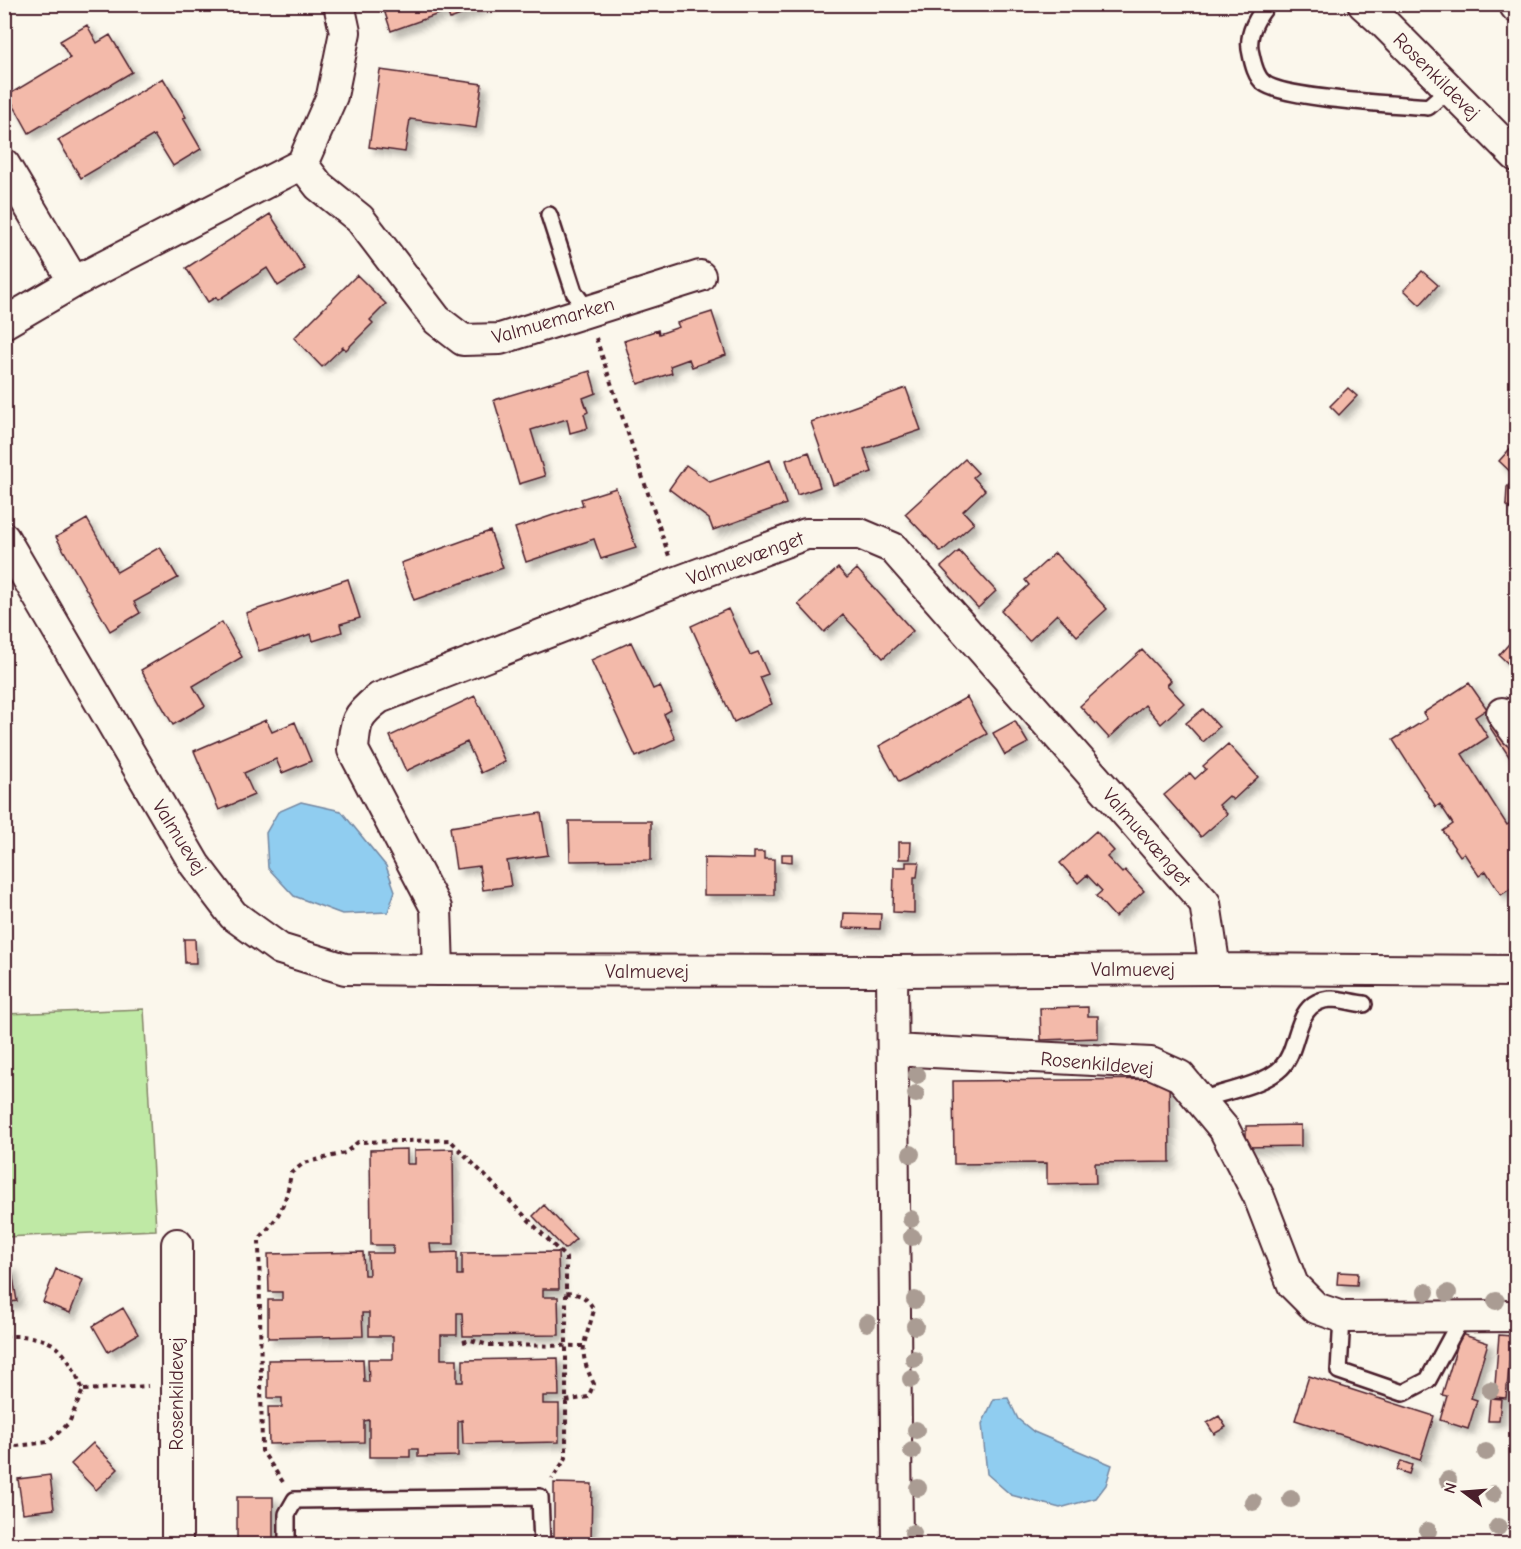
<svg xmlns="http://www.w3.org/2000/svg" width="1521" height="1549" viewBox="0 0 1521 1549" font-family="'Comic Neue',sans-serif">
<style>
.green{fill:#bfe9a5;stroke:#848468;stroke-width:1.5}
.water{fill:#90cdf0;stroke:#7487a1;stroke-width:1.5}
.building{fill:#f3baaa;stroke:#4a1f2b;stroke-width:1.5;filter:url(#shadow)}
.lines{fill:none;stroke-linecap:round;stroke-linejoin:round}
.service-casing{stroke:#4a1f2b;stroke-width:20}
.minor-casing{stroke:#4a1f2b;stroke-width:34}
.path{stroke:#4a1f2b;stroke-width:4;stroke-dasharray:4.5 4.5;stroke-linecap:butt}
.service{stroke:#fbf7ec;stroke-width:15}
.minor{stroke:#fbf7ec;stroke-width:30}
.tree{fill:#aa9c93}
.labels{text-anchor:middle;stroke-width:4.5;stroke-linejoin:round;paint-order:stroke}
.street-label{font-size:20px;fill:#4a1f2b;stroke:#fbf7ec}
</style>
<defs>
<filter id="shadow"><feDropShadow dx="5.5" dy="5.5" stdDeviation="3" flood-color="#0004"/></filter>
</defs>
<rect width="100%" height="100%" fill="#fbf7ec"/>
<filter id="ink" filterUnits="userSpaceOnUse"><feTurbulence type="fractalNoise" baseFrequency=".0167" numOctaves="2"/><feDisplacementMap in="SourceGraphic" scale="12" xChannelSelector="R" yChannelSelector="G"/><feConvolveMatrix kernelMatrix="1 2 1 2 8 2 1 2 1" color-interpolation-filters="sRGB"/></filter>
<g filter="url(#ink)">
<path class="green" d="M144,1009L156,1230L5,1237V1014Z"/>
<path class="water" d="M301,802L341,811L386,866L395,891L388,912L342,914L294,896L268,868L266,833L278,812Z
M1008,1398L1018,1419L1034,1432L1112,1465L1106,1485L1096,1498L1060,1508L1011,1495L987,1474L982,1424L994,1399Z"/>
<path class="building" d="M382,4H490L450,19L447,11L391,31Z
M87,25L97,43L110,35L132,72L29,133L8,95L70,58L60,41Z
M380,70L482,84L476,128L410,119L405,152L369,147Z
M163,78L186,117L183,118L201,149L173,166L154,135L81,178L58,140Z
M270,214L305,269L278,286L267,268L218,300L216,297L208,302L186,268Z
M1422,271L1438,285L1420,305L1404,290Z
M357,275L386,304L370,320L373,323L346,350L343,347L322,367L294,338Z
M712,312L726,355L692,367L689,359L670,366L672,373L638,384L624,341L658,330L659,334L679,327L677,323Z
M590,371L596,393L583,398L588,412L584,414L588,428L570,433L567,419L531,430L545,476L519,484L494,400Z
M906,388L921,430L864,449L872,472L833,485L811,422Z
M1348,388L1357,396L1339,415L1330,406Z
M1516,442V477L1499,461Z
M809,452L820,487L797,495L786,460Z
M965,459L978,473L973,477L985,490L963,511L974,523L941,552L905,514Z
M770,460L786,504L713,530L709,519L669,489L686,465L710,482Z
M1516,477V509L1514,512L1506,505L1507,487Z
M616,488L636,548L601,559L594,539L526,562L515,528L583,505L581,499Z
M87,519L117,572L160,547L178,578L134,602L140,613L110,631L56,537Z
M490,531L503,568L414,600L401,563Z
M959,551L996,591L978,608L941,567Z
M1055,553L1107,609L1077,636L1057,614L1029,641L1001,611L1029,585L1025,580Z
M838,568L847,578L857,569L913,631L883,658L843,615L824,632L798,604Z
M348,579L360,618L340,624L342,632L313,641L311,634L259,651L246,613Z
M728,609L750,655L758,652L768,674L760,677L772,704L734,722L691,626Z
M222,622L242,657L193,686L205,706L173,725L141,670Z
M1516,636V671L1499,655Z
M631,642L653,689L660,686L671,710L664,714L675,739L636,757L591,660Z
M1142,650L1171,681L1167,685L1184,703L1161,724L1145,705L1109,738L1080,706Z
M1469,683L1487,709L1475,717L1488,737L1462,754L1507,825L1516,819V885L1501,895L1486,871L1479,876L1464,853L1460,856L1443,831L1453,824L1440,804L1436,807L1393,740L1427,719L1423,713Z
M475,696L505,762L481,773L467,742L406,771L390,736Z
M967,697L987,734L899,782L879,746Z
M1203,709L1219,727L1203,742L1186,723Z
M266,720L272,732L295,722L311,761L282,773L276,759L244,773L254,795L219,810L194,751Z
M1498,720L1516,747V767L1489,726Z
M1015,721L1028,743L1005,755L993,733Z
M1228,744L1258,777L1233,800L1229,796L1219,805L1227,814L1201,837L1164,795L1190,773L1195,779L1206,769L1203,766Z
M541,813L548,855L507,861L511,886L483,890L479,866L456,869L450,827Z
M569,821H651V860L570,861Z
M1096,831L1114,851L1107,857L1122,873L1125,870L1144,891L1115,917L1096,896L1102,891L1087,875L1078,883L1060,863Z
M899,842H911L910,859H899Z
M754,852H764V859H774V895H704V858L754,859Z
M782,854H792V862L782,861Z
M906,862H919L917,877H914V913L893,912L894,867H906Z
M844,913L881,914L880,929L843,928Z
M184,939H195L196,963H185Z
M1088,1007V1016H1098V1038L1041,1040L1040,1008Z
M1169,1079L1170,1162L1095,1163L1096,1183L1047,1184V1163L954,1164L953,1081Z
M1301,1125V1146L1246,1147V1126Z
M407,1149V1164H415V1150L453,1149L454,1244H430L431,1253L457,1252V1275H462V1253L558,1252L559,1289H543V1297H558L559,1335L463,1336L462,1313H457V1335H441V1359H457V1382H463V1360L558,1358L559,1396H543V1404H559V1442L463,1444L462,1420L458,1421V1456L418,1457V1449H410V1457H369V1420L364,1421V1442L269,1444L268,1407H282V1398H268V1360L363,1359L364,1382H369L368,1359H393V1336H369V1313H362L363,1336L268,1338V1300H282V1292H269L268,1254L363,1252L364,1275H369L368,1253H393V1245H371L370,1150Z
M544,1205L576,1239L565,1249L533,1216Z
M11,1266L17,1301L4,1303V1268Z
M56,1269L83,1280L70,1313L43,1302Z
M1338,1272L1358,1273L1357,1285L1337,1284Z
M123,1308L138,1334L108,1352L93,1326Z
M1461,1334L1488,1343L1471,1398L1477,1400L1468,1429L1440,1420L1447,1396L1442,1395Z
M1499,1335L1512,1336L1506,1398L1494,1397Z
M1309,1376L1434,1416L1420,1460L1295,1420Z
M1490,1398L1501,1399L1499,1421H1488Z
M1219,1416L1226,1427L1214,1434L1207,1423Z
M93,1443L118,1469L96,1490L71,1464Z
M1401,1461L1412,1465L1409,1474L1397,1470Z
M50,1475L54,1509L23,1513L18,1479Z
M554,1483L592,1484L591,1542H554Z
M237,1497H273V1544H237Z"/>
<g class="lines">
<defs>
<path id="service" d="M1268,4C1256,18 1246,36 1251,54C1253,64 1256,77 1264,83C1284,99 1397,104 1428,107L1450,88
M549,215L574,292L588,311
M1200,1100C1223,1092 1264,1085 1281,1068C1302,1047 1292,1000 1332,999C1342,999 1353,1003 1364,1004
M1342,1317L1339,1371L1403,1393L1428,1380L1462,1317
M287,1544V1514L295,1500L540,1497L542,1544"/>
<path id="minor" d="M1363,4L1383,22L1516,156
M1514,4L1516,7
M4,164L74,282
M302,164L332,96L345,32L339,4
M4,323L74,282L302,164L319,186L360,219L437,320L463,340L500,339L700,276
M4,538L195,865L233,915L280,949L345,969L438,970L892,971L1215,969L1516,971
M1502,713L1516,732
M438,970L436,908L353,750C355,722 356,715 379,698L677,582L806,534H860L893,548L1205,903L1215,969
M892,971L897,1544
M893,1050L1151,1063L1180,1076L1224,1129L1259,1197L1293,1285L1316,1308L1342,1317L1516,1316
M177,1544V1244"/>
</defs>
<use href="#service" class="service-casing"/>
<use href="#minor" class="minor-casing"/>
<path class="path" d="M596,338L669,556
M4,1337C19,1334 48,1337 59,1349C70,1360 77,1376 83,1390L69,1423L48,1442L17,1446L4,1441
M463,1342L471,1340L488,1345L583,1346
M84,1390L148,1386
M566,1401L588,1397L594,1384C576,1348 585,1345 594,1310C587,1297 581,1294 566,1293
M283,1482L262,1451L259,1239C280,1216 286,1205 291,1173L304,1163L345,1153L358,1142L450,1140L566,1258V1458L552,1479"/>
<use href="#service" class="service"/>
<use href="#minor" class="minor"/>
</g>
<g class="tree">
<circle cx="917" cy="1075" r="9"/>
<circle cx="916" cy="1094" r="9"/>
<circle cx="911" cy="1154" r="9"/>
<circle cx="911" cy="1219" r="9"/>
<circle cx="912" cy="1237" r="9"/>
<circle cx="1426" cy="1292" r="9"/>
<circle cx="1448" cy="1293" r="9"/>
<circle cx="915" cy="1300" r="9"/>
<circle cx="1496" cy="1301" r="9"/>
<circle cx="867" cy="1323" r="9"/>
<circle cx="915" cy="1326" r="9"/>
<circle cx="914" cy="1359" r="9"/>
<circle cx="911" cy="1379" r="9"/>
<circle cx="1490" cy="1390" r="9"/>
<circle cx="916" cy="1430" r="9"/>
<circle cx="912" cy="1451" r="9"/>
<circle cx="1486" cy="1452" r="9"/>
<circle cx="1448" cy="1480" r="9"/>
<circle cx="918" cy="1488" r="9"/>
<circle cx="1493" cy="1494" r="9"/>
<circle cx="1291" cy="1499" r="9"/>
<circle cx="1253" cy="1502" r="9"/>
<circle cx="1498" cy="1527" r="9"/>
<circle cx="1428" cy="1531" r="9"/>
<circle cx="913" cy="1533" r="9"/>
</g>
</g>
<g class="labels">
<g class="street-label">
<text transform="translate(1437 76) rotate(45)" y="7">Rosenkildevej</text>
<text transform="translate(553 320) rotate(-16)" y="7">Valmuemarken</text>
<text transform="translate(745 558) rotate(-20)" y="7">Valmuevænget</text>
<text transform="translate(180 837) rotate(58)" y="7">Valmuevej</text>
<text transform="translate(1147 837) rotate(49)" y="7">Valmuevænget</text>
<text x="1133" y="976">Valmuevej</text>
<text x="647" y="978">Valmuevej</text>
<text transform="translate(1097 1063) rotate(5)" y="7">Rosenkildevej</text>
<text transform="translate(176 1394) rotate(-90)" y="7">Rosenkildevej</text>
</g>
</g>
<rect width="1521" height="1549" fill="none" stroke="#fbf7ec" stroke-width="24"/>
<rect x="12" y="12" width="1497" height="1525" fill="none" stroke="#4a1f2b" stroke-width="2" filter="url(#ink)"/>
<g transform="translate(1464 1492) rotate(286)" stroke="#fbf7ec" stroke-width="4.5" paint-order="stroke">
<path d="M0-4.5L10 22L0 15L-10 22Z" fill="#4a1f2b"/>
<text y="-9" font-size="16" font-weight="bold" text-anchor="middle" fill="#4a1f2b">N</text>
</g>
</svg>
